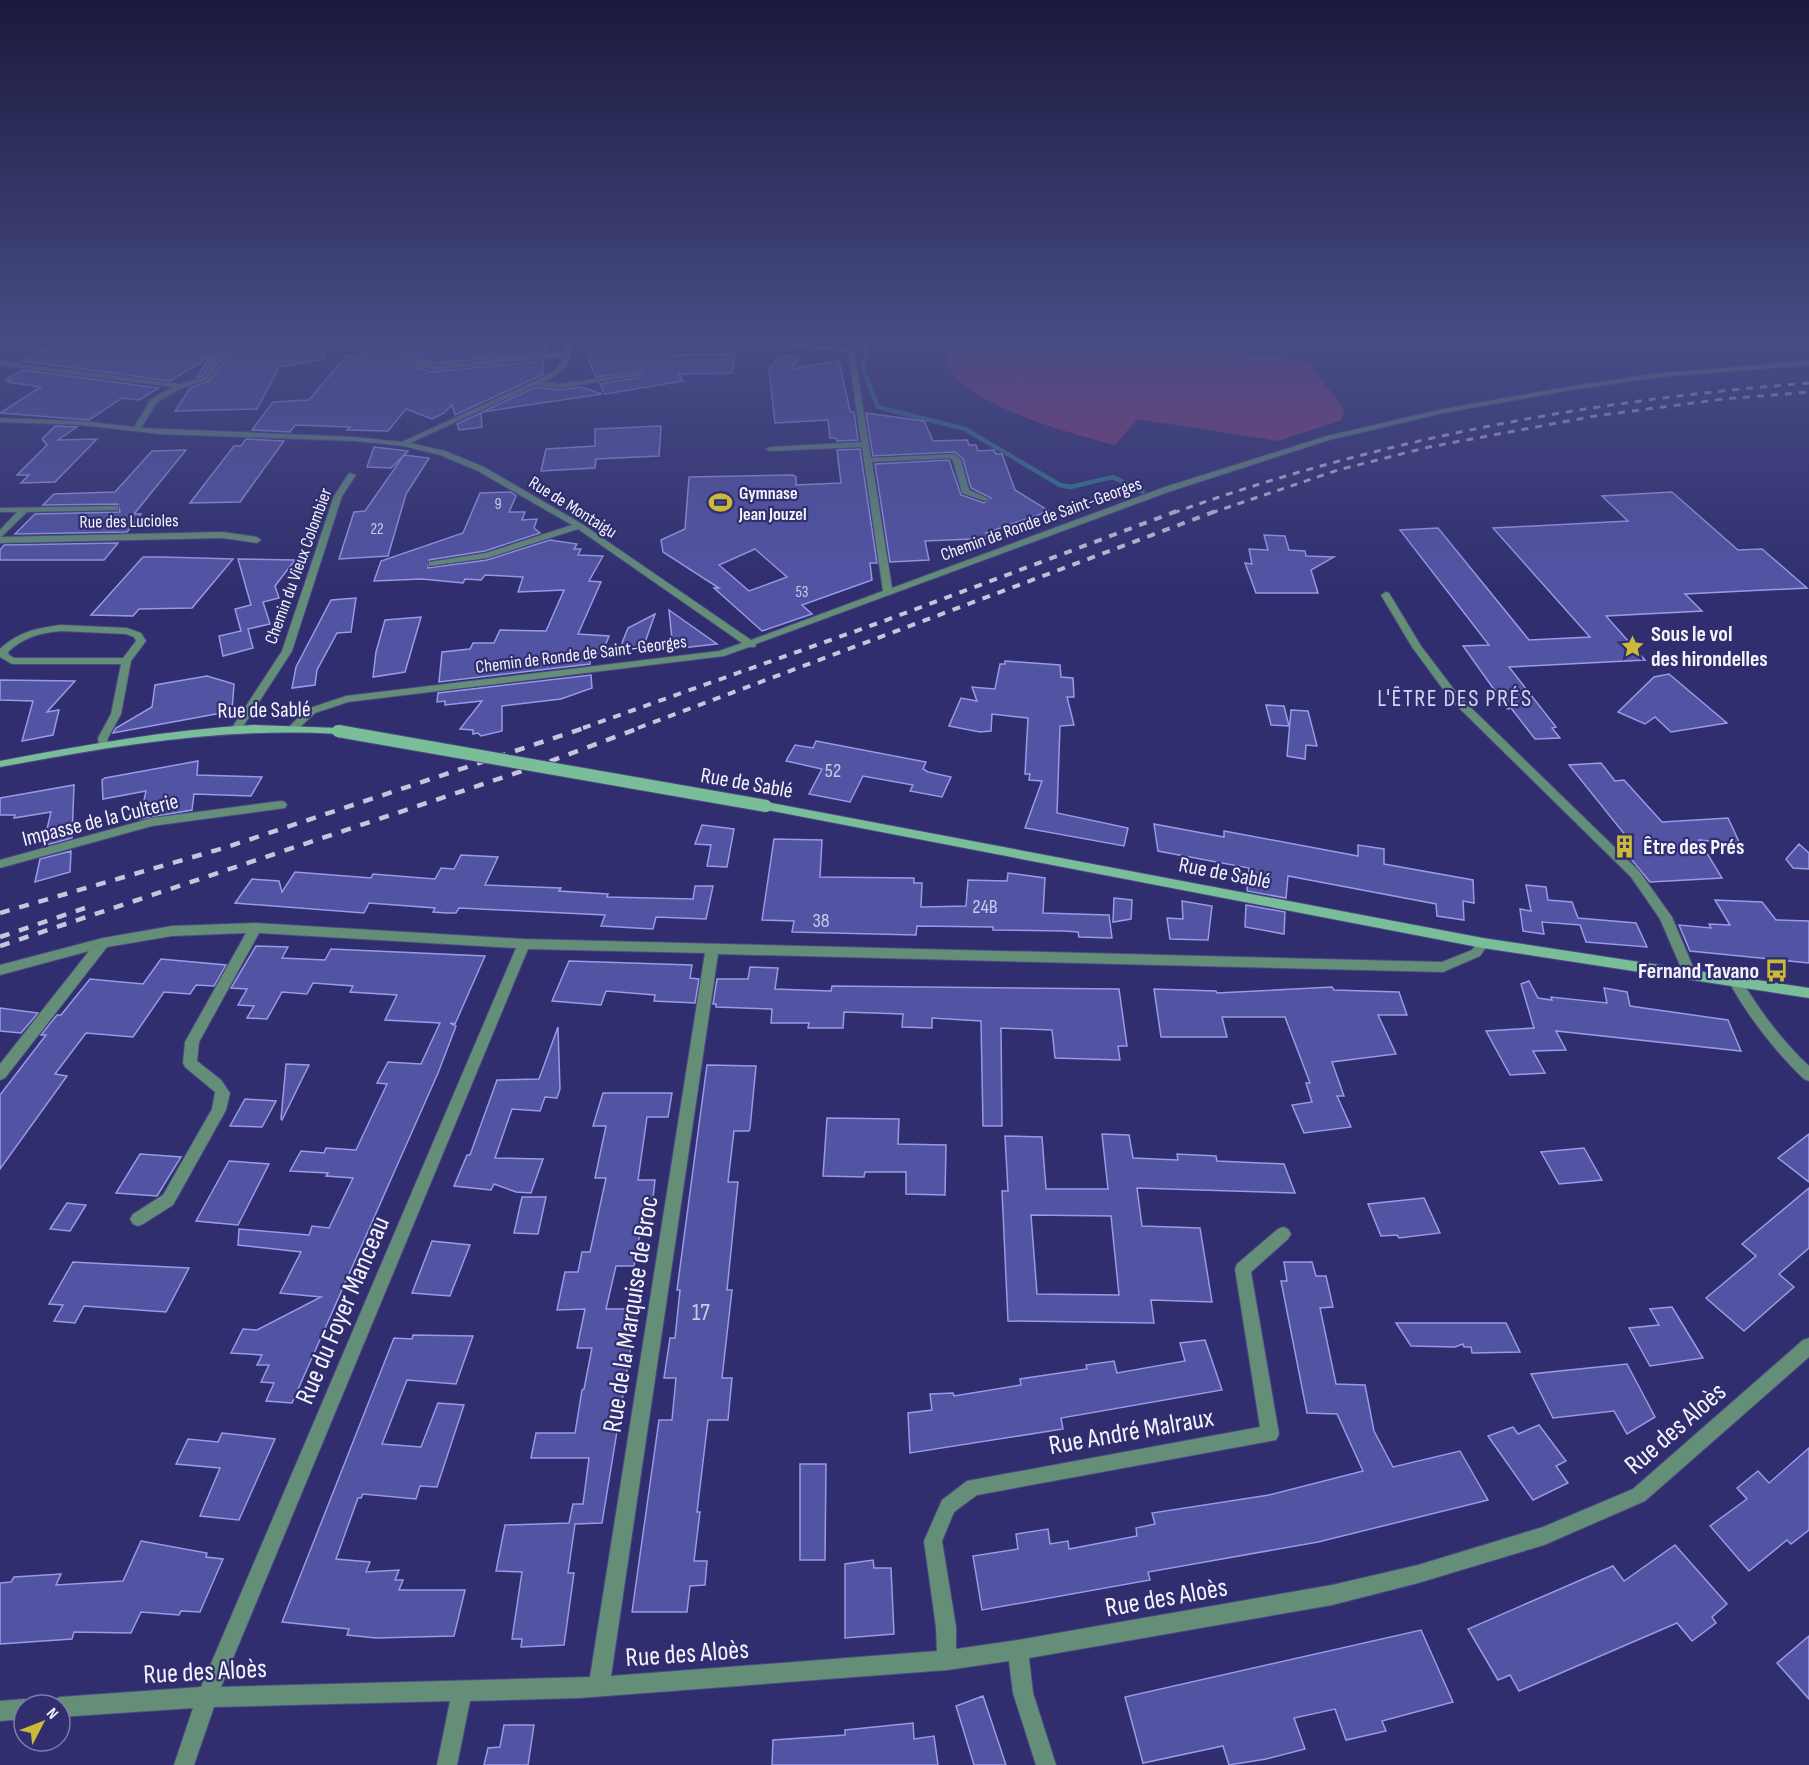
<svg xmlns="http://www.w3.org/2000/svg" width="1809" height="1765" viewBox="0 0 1809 1765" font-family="'Sofia Sans Condensed',sans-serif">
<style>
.green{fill:#893b72}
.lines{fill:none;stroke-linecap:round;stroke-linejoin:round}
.stream{stroke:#32788d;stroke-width:4.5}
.building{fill:#5353a4;stroke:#979be6;stroke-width:1.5;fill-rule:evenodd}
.minor-casing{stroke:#4b4a83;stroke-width:2}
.secondary-casing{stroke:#4b4a83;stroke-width:2}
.minor{fill:#648e77;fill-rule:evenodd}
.secondary{fill:#79bd99;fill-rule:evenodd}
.rail-far2{stroke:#c5c5db;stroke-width:3;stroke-dasharray:7 7;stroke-linecap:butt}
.rail-far1{stroke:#c5c5db;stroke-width:4;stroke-dasharray:8 8;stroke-linecap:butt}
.rail{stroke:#c5c5db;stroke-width:4.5;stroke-dasharray:10 10;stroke-linecap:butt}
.secondary-bridge-casing{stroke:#4b4a83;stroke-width:14;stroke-linecap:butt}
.secondary-bridge{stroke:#79bd99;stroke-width:12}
.labels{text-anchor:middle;stroke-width:4.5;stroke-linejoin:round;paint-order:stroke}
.far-number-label{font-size:16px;fill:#cacbe5}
.far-poi-label{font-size:18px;font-weight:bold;fill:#f2f3fb;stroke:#302e6f;text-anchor:start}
.far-street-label{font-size:18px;fill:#f2f3fb;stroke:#302e6f}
.number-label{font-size:20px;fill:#cacbe5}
.poi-label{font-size:22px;font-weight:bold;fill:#f2f3fb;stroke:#302e6f;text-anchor:start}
.street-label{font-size:22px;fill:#f2f3fb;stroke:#302e6f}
.neighbourhood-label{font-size:24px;letter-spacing:1.5px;fill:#d1d5f4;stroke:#302e6f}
.near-number-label{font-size:24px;fill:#cacbe5}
.near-street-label{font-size:27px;fill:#f2f3fb;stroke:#302e6f}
</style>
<rect width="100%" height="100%" fill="#302e6f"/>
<path class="green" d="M945,341H1167L1170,347L1297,359L1310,365L1344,409L1342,420L1278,441L1137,419L1115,445C1074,434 964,406 948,364C945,357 946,348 945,341Z"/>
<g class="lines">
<path class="stream" d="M867,341L863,369L878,407L965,429L1060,485L1070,487L1113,477L1143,492"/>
</g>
<path class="building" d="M61,341H153L220,350L202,376L197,377L211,356L170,381L23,361Z
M251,341H324V359L279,367L257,409L175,411L190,388L209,381L233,350L239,344H248Z
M365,341H408L405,358L417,368L432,372L544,361L542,373L544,374L455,415L452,405L444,413L432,419L406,409L388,431L347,430L350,427L295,425L290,432L252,430L273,402L309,400L347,355L361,357L362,346L365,345Z
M418,341H437V347L447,348L547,342L546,352L433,364L423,361L415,354Z
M584,341H674L670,355L735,354L732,373L679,374L683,381L605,394L600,384L636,378L641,372L596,377L588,359H593Z
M780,355L800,358L791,369L839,361L850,411L854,412L858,440L837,441L836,438H830L828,420L775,423L769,369Z
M23,370L159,388L139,400L122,398L89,420L0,413L41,387L7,382L12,380L6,379Z
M536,387L559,390L581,387L602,394L482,412Z
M481,413L482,427L459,430L457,424Z
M866,413L924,421L933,441L967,440L969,445H976L978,451L994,450L996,454H1002L1015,490L1049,511L986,533L994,538L925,541L929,560L890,562L875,464L949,460L961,495L984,503L991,498L971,488L963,459L955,452L873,456Z
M55,426L77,427L58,440L97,439L55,482L21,483L29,475H17L47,445L42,439Z
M661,426L659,456L596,459L595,468L541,471L546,449L595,446V429Z
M246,439L284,441L240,502L190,503L234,446H241Z
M374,447L408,451L391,468L367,467Z
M860,449L877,563H870L872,580L802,605L812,614L762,631L714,588H719L663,552L661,540L685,529L689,477L793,475L796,477V485L841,483L837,450ZM755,549L787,577L749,591L719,565Z
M186,450L134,514H141L127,532L15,534L35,514L120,512L118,504L43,505L54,494L115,492L152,451Z
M404,455L429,458L406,494L388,556L339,559L354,512L365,511Z
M511,492L516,496L509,512H525L522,520L537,519L534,528L540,533L485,551L429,560L428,568L487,560L550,540L577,544L574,549H581L578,555L603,556L589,581L601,582L578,634L609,636L602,654L590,653V664L439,682L442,652L470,649L473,643H494L500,630L546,631L564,590L518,592L523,577L485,575L481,580L465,579L463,583L422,579L374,581L381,561L463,533L480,493Z
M1672,492L1738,550L1762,549L1807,588L1685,594L1702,611L1606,616L1645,660L1509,667L1556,727L1552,728L1560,738L1535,739L1511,708L1508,709L1463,646L1489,645L1400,530L1438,528L1529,640L1590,637L1493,528L1628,521L1602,496Z
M1264,535L1285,536L1289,550L1305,551L1306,556L1334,557L1311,570L1318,593H1256L1245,563L1252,564L1249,549L1268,550Z
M118,543L104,560H0V550L4,545Z
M143,557H163L233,559L192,608L139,609L133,616L91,615Z
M238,559L295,560L275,586L279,598L263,602L270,624L248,629L253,648L223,656L219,636L241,631L235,609L251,605Z
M356,598L351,632L337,633L317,670L315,685L292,688L296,667L331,600Z
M669,610L717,644L673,649Z
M655,614L643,648H620L628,628Z
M421,617L405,672L373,677L376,652L385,620Z
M1005,661L1060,665L1061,677L1073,678L1074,697H1067L1074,725L1060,726L1057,813L1128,828L1124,846L1025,828L1042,781L1029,780L1030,774H1025L1028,718L992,714L991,731L980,732L949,726L961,698L977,701L972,687L995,689L1000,664H1005Z
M1669,674L1727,723L1671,732L1655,717L1645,724L1618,712L1654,677Z
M591,675L592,688L561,699L502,706V731L481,736L478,733L473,734V730L460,729L482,701L445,705V701L437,702L438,693Z
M207,676L234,684L232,711L113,733L116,728L152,707L155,685Z
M0,680L75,681L47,712L59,710L53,735L22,741L33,701L0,700Z
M1266,705L1284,706L1289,726L1271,725Z
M1291,710L1308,711L1317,746L1306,745L1305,759L1287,756Z
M816,741L926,762L923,769L928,772L951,777L942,797L910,791L913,785L863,776L850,802L809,794L822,769L786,761L795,745L813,748Z
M198,761L197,775L262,777L251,796L194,794L192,810L140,819L146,791L103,799L102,780L105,778Z
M1601,763L1615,781L1624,780L1662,822L1728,818L1740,844L1699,840L1722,878L1650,882L1617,842L1630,841L1569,765Z
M74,785L72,838L43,846L51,812L14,818L15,815H0V798Z
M1154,824L1224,837V831L1358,856V845L1384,849V864L1473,880L1474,903L1463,901L1464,920L1437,916L1436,904L1288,876L1286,898L1247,891L1249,868L1158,851Z
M702,825L734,829L727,867L707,866L711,845L695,844Z
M774,839L822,840L820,877L914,878V883H922L921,907L966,906L968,880L1007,881L1008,873L1045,878L1043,913L1109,915L1112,938L1079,937L1078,932L1064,931L993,930V927L917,926L916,935L792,932L794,921L762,920Z
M1799,844L1809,853V869L1793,868L1786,859Z
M71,851L70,872L35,882L40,859Z
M461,855L498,857L485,885L561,888L559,891L608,894L607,897L693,899L695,886H713L706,919L656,917L653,929L601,926L605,915L459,908L456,913H447L433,912L435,908L369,903L364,913L235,903L252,879L279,881L282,892L295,872L371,878L373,874L435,879L441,868L454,869Z
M1526,885L1546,887L1548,900L1572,902L1578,918L1636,923L1647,947L1586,942L1580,925L1542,922L1544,934L1523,931L1520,909L1531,911Z
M1114,898L1132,900L1131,919L1113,922Z
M1715,900L1762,902L1776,920L1809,921V963L1690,951L1679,925L1711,928L1709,924L1730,925Z
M1182,901L1212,906L1208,940L1170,939L1167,918L1183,919Z
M1246,905L1285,912L1284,934L1245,927Z
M256,946L288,947L282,958L325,960L331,949L485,956L455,1024L450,1023L456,1026L438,1073L292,1403L266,1401L274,1383L261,1382L269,1365H257L262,1355L231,1353L243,1329L257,1330L321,1297L280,1293L301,1252L238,1245L239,1229L309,1235L312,1226L329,1228L353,1178L326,1176L328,1173L290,1171L301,1151L324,1153L326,1148L356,1150L387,1084L377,1083L388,1062L421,1064L440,1023L385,1020L397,995L350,992L353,986L313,983L307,994L282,992L267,1019L247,1018L254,1006L238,1005L247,989L231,988Z
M161,959L226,965L214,986L196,985L190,994L164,992L133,1037L86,1033L55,1074L67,1076L0,1169V1095L46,1035H41L57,1015H61L90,979L143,984Z
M569,961L692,965L690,978L699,979L695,1003L654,1001L655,995L606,991L601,1005L552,1001Z
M750,967L778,968L775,989L831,991L832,986L1119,989L1127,1046H1118L1120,1060L1055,1058L1052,1030L1001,1028L1002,1126H983L981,1021L932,1018V1028L902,1027L903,1014L844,1012L843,1028H808L809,1023H771L772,1009L716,1007V1004H713L717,979H748Z
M1529,981L1538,998L1552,1000L1551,997L1607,1003L1604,988L1627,992L1630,1006L1728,1020L1741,1051L1556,1031L1566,1050L1533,1051L1545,1073L1510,1075L1486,1031L1534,1028L1521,984Z
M1332,987L1334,990L1399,992L1407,1015H1378L1396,1054L1332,1062L1344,1096H1337L1351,1127L1304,1133L1292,1105L1312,1102L1306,1083H1310L1285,1017H1222L1227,1037H1161L1154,989L1216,991L1217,993Z
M0,1008L38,1013L21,1033L0,1031Z
M558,1027L560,1089L557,1098L545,1097L540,1111L512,1109L495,1158L543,1159L531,1193L516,1192L494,1184L491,1190L454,1186L467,1155H470L497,1080L539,1079Z
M286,1064L309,1065L282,1120L281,1119Z
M707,1065L756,1066L750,1128L749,1131H734L728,1182H738L727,1290H732L722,1378H732L728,1420H708L697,1512H700L694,1561H707L705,1585L690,1586L687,1612H632L659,1420H672L676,1378H664L670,1338H675L680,1290H677Z
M603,1093H672L668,1117H647L638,1180H655L649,1233H640L634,1266H616L606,1309H637L602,1523L575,1524L568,1573H574L564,1645L521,1647L522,1639H512L522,1572L496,1571L505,1525L569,1523L573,1504H583L589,1458H531L536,1433H575L582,1390L584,1389L592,1348H577L585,1309L557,1310L565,1272H578L582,1252H590L606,1178H595L606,1126H593Z
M245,1099L276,1101L262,1127L230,1126Z
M827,1118L899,1119L898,1144L946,1145L945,1195L906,1194V1172H865L864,1177L823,1176Z
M1102,1134L1129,1135L1133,1158L1178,1160L1177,1154L1216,1156L1217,1161L1284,1164L1295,1193L1137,1188L1142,1226L1200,1228L1212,1302L1151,1300L1154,1323L1008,1321L1002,1191H1008L1005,1136L1042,1137L1046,1189H1108ZM1031,1215L1111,1216L1119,1295L1037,1294Z
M1809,1134V1182L1778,1158Z
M1584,1148L1602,1180L1559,1184L1541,1152Z
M140,1154L181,1157L157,1196L116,1193Z
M229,1161L269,1164L238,1225L196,1221Z
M1809,1188V1248L1779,1274L1794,1287L1744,1331L1706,1298L1756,1256L1742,1244Z
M522,1197H546L538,1234L514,1233Z
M1424,1198L1440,1233L1399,1238L1397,1235L1381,1236L1368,1204Z
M67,1203L86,1205L70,1231L50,1229Z
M432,1241L470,1245L450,1296L412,1293Z
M73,1262L109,1264L189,1268L166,1312L84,1306L75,1323L54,1321L63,1305L49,1304Z
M1284,1262H1312L1316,1276H1326L1333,1307L1320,1308L1336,1384L1365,1385L1374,1431L1393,1467L1460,1451L1488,1500L1318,1542L1148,1572L1150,1580L982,1610L973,1556L1018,1549L1016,1534L1048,1529L1050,1544L1068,1541L1069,1549L1137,1536L1136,1528L1155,1524L1152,1513L1269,1495L1363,1471L1337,1414L1307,1413L1281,1281H1287Z
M1672,1307L1703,1358L1650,1366L1629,1328L1659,1325L1650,1309Z
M1396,1323H1506L1520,1352L1472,1353L1471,1347H1464L1463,1344L1455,1347L1411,1346Z
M413,1335L473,1336L456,1384L407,1380L382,1444L421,1447L438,1403L464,1405L437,1487L420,1486L416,1499L363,1494L361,1498H358L336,1559L370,1562L366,1572L399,1570L395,1580H403L399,1590H465L454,1636L376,1638L347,1635L349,1629L282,1622L394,1338L412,1339Z
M1205,1340L1222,1390L1061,1418L1063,1429L910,1453L908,1413L932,1410L930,1394L953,1393L954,1396L1021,1385L1020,1379L1087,1369L1086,1365L1114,1361L1117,1373L1185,1361L1180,1343Z
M1627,1364L1655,1417L1627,1434L1614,1411L1553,1418L1531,1374Z
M1539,1425L1566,1461L1556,1466L1568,1483L1533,1500L1488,1436L1513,1427L1518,1434Z
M222,1433L275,1439L239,1520L200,1516L220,1468L176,1464L188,1439L218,1442Z
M1809,1448V1530L1791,1544L1787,1540L1749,1571L1710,1526L1747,1499L1737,1488L1758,1471L1769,1483Z
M800,1464H826L825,1560H800Z
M141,1541L207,1553L206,1557L223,1559L200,1612L181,1611L179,1615L141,1612L131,1633L74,1632L72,1639L0,1644V1583L11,1582L14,1577L61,1574L56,1585L123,1581Z
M1675,1545L1727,1604L1712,1617L1716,1623L1692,1641L1677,1623L1519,1691L1510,1675L1498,1680L1468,1629L1613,1566L1624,1581Z
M873,1560L874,1568H891L894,1634L845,1638V1564Z
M1421,1630L1453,1702L1382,1721L1386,1731L1346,1740L1335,1709L1294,1718L1305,1749L1266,1759L1229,1765L1223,1746L1143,1763L1125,1697Z
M1809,1636V1699L1777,1663Z
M983,1696L1006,1765H974L956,1706Z
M913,1723L914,1739L934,1736L938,1765H772L773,1740L845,1735V1730Z
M504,1725H534L528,1765H484L488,1748L500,1747Z"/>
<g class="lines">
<defs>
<path id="minor" d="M176,341H193L232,347L207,380L182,388L157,402L141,428L355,437L402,442L554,372L564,357L433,370L418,366L406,356L410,341H416L412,355L422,363L433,366L564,352L563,341H569C575,364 563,372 543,382L559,384L638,373L639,374L636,376L559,388L536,385L410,443L445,451L484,467L582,524L751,640L883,591L862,447L770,451L766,449L770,447L861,442L848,352L751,343L748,341H769L848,348L850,341H856L854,350L871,458L955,454L961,460L969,490L989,499L985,501L962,493L953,461L950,458L872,462L892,588L1165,487L1327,436L1443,409L1572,386L1660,373L1809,361V365L1660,377L1572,390L1443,413L1329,440L1171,491L756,644L755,647H749L724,656L348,702L315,713L298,729L294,730L289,727L307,709L346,696L719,651L742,643L578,529L487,558L429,566V562L486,553L572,525L478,471L440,455L403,446L355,441L160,434L81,425L0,422V418L81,421L134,427L151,399L172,387L0,365V361L179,384L203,378L224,348Z
M349,473L356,475L342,496L292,651L240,731H232L231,729L282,651L334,496Z
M115,506H118V510L27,512L1,537L222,532L257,537L261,540L257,543L222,538L0,543V530L17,512H0V508Z
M1386,592L1389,593L1421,646L1459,696L1639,871L1672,917L1696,974L1695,977H1685L1660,919L1631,877L1451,700L1412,647L1381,595Z
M61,625L127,628L141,633L146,641L131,661L121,714L108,738L107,746H99L98,738L111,714L121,664H12L0,657V649C18,632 37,628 61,625ZM61,631L126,634L134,637L136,641L123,658H14L9,655L8,652C24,637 40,633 61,631Z
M281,801L285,802L287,805L285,808L152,826L0,868V860L152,818Z
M255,923L524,939L1442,962L1472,950L1479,940H1487L1489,943L1480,956L1443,972L718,954L611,1676L937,1651L936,1627L924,1541L942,1500L967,1481L1260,1427L1235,1269L1237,1264L1278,1229L1283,1227L1288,1229L1291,1234L1288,1239L1251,1272L1279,1434L1276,1440L977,1495L954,1512L942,1541L956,1627V1649L1018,1640L1332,1585L1418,1565L1543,1527L1633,1489L1803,1340L1809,1338V1357L1645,1501L1544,1545L1418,1583L1332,1605L1029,1658L1033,1693L1056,1765H1036L1013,1693L1009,1661L947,1670L579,1698L470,1701L457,1765H437L450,1701L214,1707L194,1765H174L193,1708L60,1717V1705H51L53,1700L60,1697L201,1687L516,948L259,933L199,1042L197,1061L221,1080L230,1093L226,1110L173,1205L143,1224L138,1226L133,1224L130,1219L133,1214L163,1195L212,1109L215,1092L185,1067L183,1063L185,1042L246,933L172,936L107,947L5,1078L0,1080V1064L89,951L0,975V965L103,938L172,926ZM528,949L705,953L590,1677L221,1687Z
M1735,977L1740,978C1760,1011 1781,1040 1809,1066V1081L1804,1079C1774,1050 1749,1018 1729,982L1730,978Z
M24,1699L31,1702L32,1705H24V1719L0,1721V1701Z"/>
<path id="secondary" d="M253,725L338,728L343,731L338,734C221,727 115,746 0,767V761C84,745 167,730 253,725Z
M766,802L1483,938L1809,988V998L1483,948L762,809L760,806Z"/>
</defs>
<use href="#minor" class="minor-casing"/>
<use href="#secondary" class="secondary-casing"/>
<use href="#minor" class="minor"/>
<use href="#secondary" class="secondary"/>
<path class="rail-far2" d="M1173,513C1379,439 1591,400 1809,383
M1211,513L1338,470L1429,447L1595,416L1723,399L1809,392"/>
<path class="rail-far1" d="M583,728L884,621L1177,511
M638,728L1216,511"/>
<path class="rail" d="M0,913L224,848L587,727
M0,937L85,908
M0,946L540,765L642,727"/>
<defs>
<path id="secondary-bridge" d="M338,731L766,806"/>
</defs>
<use href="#secondary-bridge" class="secondary-bridge-casing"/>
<use href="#secondary-bridge" class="secondary-bridge"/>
</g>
<linearGradient id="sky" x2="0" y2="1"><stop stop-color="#1a193d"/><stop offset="0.58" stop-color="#484c85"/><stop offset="1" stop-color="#484c85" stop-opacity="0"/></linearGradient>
<rect width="1809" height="588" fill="url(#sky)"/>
<defs>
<symbol id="stadium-bare" viewBox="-9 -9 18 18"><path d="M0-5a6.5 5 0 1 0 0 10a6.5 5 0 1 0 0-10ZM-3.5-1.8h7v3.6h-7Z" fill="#ccb938" stroke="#302e6f" stroke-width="2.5" paint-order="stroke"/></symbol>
<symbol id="sight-bare" viewBox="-9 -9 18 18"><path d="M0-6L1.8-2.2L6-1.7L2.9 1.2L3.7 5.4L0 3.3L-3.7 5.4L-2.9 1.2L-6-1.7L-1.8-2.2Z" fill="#ccb938" stroke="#302e6f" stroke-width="2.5" paint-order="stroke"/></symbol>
<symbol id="building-bare" viewBox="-9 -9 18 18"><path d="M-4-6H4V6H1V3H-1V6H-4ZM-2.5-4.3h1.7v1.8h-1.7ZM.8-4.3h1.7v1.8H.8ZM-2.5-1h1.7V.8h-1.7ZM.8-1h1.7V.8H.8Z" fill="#ccb938" stroke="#302e6f" stroke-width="2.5" paint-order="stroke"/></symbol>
<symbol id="bus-bare" viewBox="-9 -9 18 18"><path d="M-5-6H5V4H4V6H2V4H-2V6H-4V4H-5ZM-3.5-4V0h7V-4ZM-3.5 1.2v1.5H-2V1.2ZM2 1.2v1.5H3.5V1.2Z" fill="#ccb938" stroke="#302e6f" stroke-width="2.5" paint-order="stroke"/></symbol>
</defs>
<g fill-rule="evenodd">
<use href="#stadium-bare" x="704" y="486" width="33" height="33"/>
<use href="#sight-bare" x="1616" y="630" width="33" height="33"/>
<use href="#building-bare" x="1608" y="830" width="33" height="33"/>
<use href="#bus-bare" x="1760" y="954" width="33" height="33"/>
</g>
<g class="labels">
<g class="far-number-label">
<text x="498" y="509">9</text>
<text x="377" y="534">22</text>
<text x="802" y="597">53</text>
</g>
<g class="far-poi-label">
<text x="739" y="499">Gymnase<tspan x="739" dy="21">Jean Jouzel</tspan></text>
</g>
<g class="far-street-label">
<text transform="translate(573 507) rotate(32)" y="6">Rue de Montaigu</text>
<text transform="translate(1041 519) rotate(-20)" y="6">Chemin de Ronde de Saint-Georges</text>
<text transform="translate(129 521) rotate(-1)" y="6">Rue des Lucioles</text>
<text transform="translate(298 566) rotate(-70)" y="6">Chemin du Vieux Colombier</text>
<text transform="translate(581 654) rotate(-7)" y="6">Chemin de Ronde de Saint-Georges</text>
</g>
<g class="number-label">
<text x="833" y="777">52</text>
<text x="985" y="913">24B</text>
<text x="821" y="927">38</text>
</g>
<g class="poi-label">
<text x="1651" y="641">Sous le vol<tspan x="1651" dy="25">des hirondelles</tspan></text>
<text x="1643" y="854">Être des Prés</text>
<text x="1759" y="978" text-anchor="end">Fernand Tavano</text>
</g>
<g class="street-label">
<text transform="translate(264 709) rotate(-1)" y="8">Rue de Sablé</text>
<text transform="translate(747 782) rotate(10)" y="8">Rue de Sablé</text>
<text transform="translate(100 819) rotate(-14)" y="8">Impasse de la Culterie</text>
<text transform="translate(1225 872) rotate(11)" y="8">Rue de Sablé</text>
</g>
<g class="neighbourhood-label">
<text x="1455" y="706">L'ÊTRE DES PRÉS</text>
</g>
<g class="near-number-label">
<text x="701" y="1320">17</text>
</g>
<g class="near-street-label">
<text transform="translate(342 1310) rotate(-67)" y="9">Rue du Foyer Manceau</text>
<text transform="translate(630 1314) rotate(-81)" y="9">Rue de la Marquise de Broc</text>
<text transform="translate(1675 1428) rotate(-41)" y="9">Rue des Aloès</text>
<text transform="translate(1131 1431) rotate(-10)" y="9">Rue André Malraux</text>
<text transform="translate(1166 1597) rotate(-10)" y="9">Rue des Aloès</text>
<text transform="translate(687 1653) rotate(-4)" y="9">Rue des Aloès</text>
<text transform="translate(205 1671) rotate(-3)" y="9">Rue des Aloès</text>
</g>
</g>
<g transform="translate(42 1723) rotate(48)"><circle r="28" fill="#302e6f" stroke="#7e7da7" stroke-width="1.5"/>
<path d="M0-4.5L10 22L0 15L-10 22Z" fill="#ccb938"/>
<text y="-9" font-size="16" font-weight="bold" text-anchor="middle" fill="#f2f3fb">N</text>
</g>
</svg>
